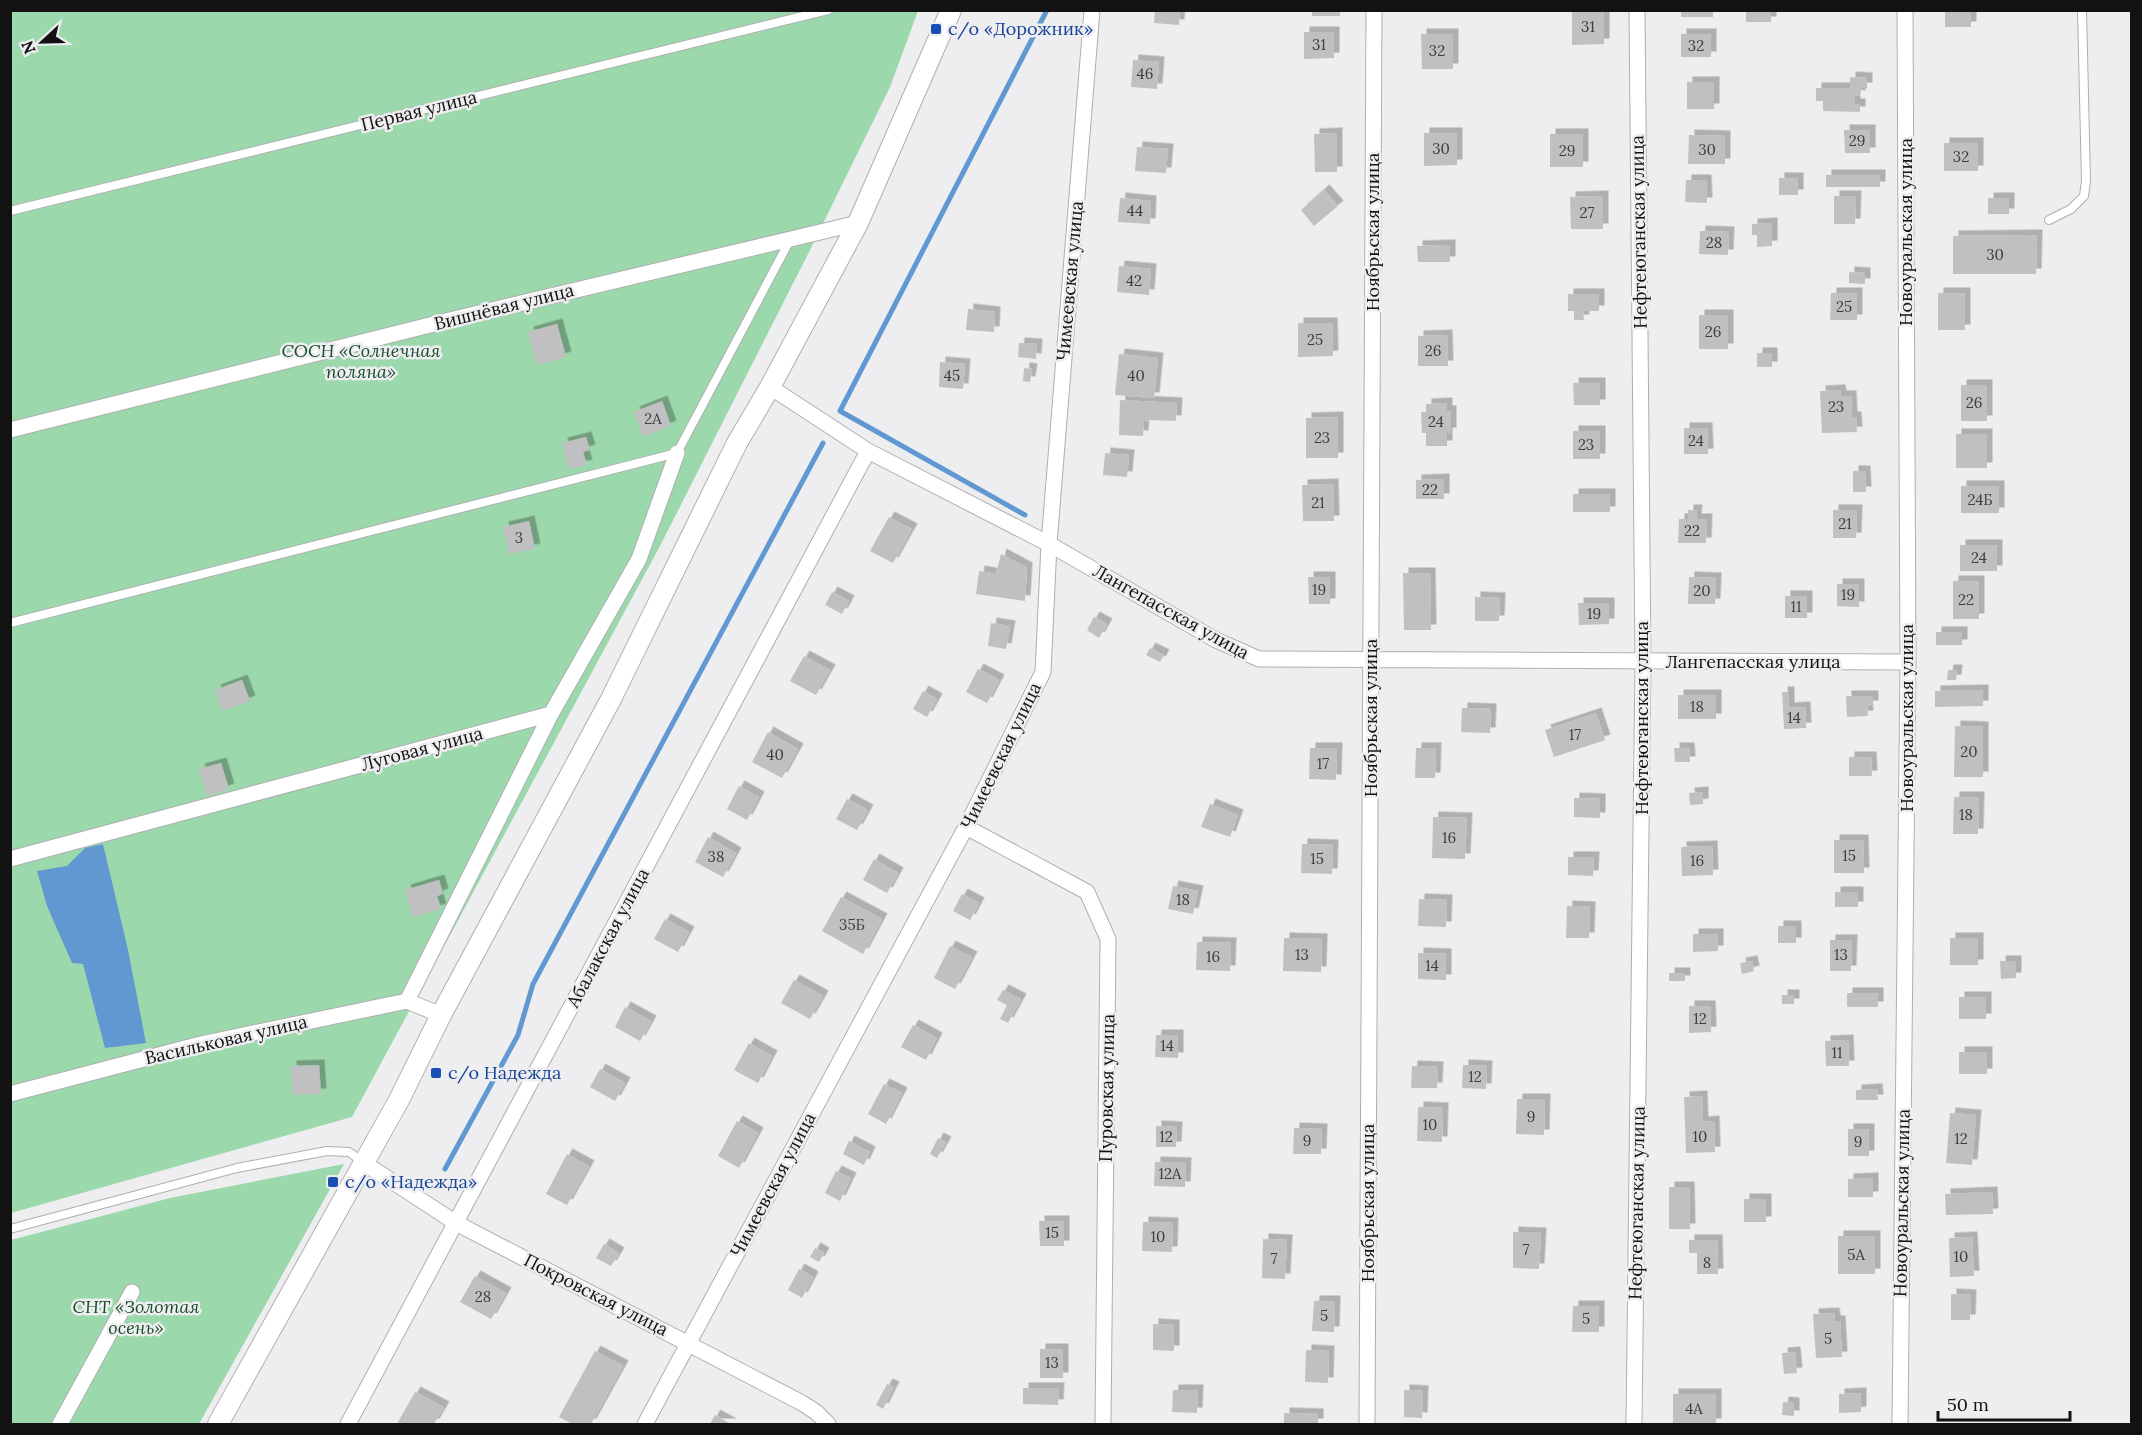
<svg xmlns="http://www.w3.org/2000/svg" width="2142" height="1435" viewBox="0 0 2142 1435" font-family="Lora,serif">
<style>
.green{fill:#9bd8ab}
.water{fill:#6198d1}
.lines{fill:none;stroke-linecap:round;stroke-linejoin:round}
.stream{stroke:#6198d1;stroke-width:5}
.building{fill:#c0c0c2;filter:url(#shadow)}
.service-casing{stroke:#afafb1;stroke-width:10}
.minor-casing{stroke:#afafb1;stroke-width:17}
.tertiary-casing{stroke:#afafb1;stroke-width:22}
.service{stroke:#fff;stroke-width:8}
.minor{stroke:#fff;stroke-width:15}
.tertiary{stroke:#fff;stroke-width:20}
.transit-dot{fill:#1a4fb4;stroke:#eeeef0;stroke-width:2}
.labels{text-anchor:middle;stroke-width:5;stroke-linejoin:round;paint-order:stroke}
.number-label{font-size:15px;fill:#3e3e3f}
.transit-label{font-size:18px;fill:#164399;stroke:#eeeef0;text-anchor:start}
.street-label{font-size:18px;fill:#121213;stroke:#eeeef0}
.park-label{font-size:18px;font-style:italic;fill:#184d2b;stroke:#eeeef0}
</style>
<defs>
<filter id="shadow"><feDropShadow dx="5.5" dy="-5.5" stdDeviation="0" flood-color="#0004"/></filter>
</defs>
<rect width="100%" height="100%" fill="#eeeef0"/>
<path class="green" d="M11,11H918L890,87L810,250L660,546L352,1117L11,1213Z
M344,1164L199,1424H11V1240L170,1198Z"/>
<path class="water" d="M103,844L128,950L146,1043L105,1048L83,964L72,963L47,906L37,871L67,866L85,848Z"/>
<g class="lines">
<path class="stream" d="M1025,515L840,411L1047,10
M445,1169L518,1035L533,984L823,443"/>
</g>
<path class="building" d="M1155,10H1180L1179,25L1154,23Z
M1312,10H1340V16H1312Z
M1572,10H1604V44L1572,45Z
M1681,10H1713V17H1681Z
M1746,10H1771V22H1746Z
M1945,10H1971V27H1945Z
M1304,32H1334V58L1304,59Z
M1421,34H1453V69H1422Z
M1681,34H1711V57H1681Z
M1133,60L1159,62L1157,89L1131,87Z
M1850,77L1867,78V88H1861L1860,96L1855,95V104H1860V112L1823,111V101H1816V88H1850Z
M1687,82H1714V109H1687Z
M1844,130H1870V153H1845Z
M1337,133V172H1315L1314,134Z
M1424,133H1457V165L1424,166Z
M1550,134H1583V167H1550Z
M1689,135L1725,136V164H1688Z
M1944,143H1978V171H1944Z
M1137,147L1168,149L1166,173L1135,171Z
M1826,175H1880V187H1826Z
M1779,178H1798V195H1779Z
M1686,180H1706L1707,203L1685,202Z
M1324,190L1338,206L1314,226L1301,210Z
M1603,196V229H1571L1570,197Z
M1834,196H1856L1855,224H1834Z
M1120,198L1151,201L1150,224L1118,222Z
M1988,198H2009V214H1988Z
M1772,223V246L1757,247V235H1752V224Z
M1700,231L1729,232L1728,255L1699,254Z
M2037,235L2036,274H1953V236Z
M1450,245V262H1418L1417,246Z
M1119,266L1151,269L1149,295L1117,292Z
M1849,272L1865,273V284L1849,283Z
M1831,293H1857V320H1830Z
M1938,293H1965V330H1938Z
M1568,294H1599V311H1583L1584,320H1574V311H1568Z
M968,309L995,312L994,332L966,330Z
M1699,315H1728V349H1699Z
M1298,323H1332L1333,356L1298,357Z
M557,324L566,357L537,365L528,332Z
M1447,335L1448,366H1418V336Z
M1019,343L1037,344L1036,359L1018,357Z
M1757,353H1772V367H1757Z
M1119,354L1158,358L1154,398L1115,395Z
M940,362L965,364L963,389L939,387Z
M1024,368L1032,369L1030,382L1023,381Z
M1573,383H1600V405H1574Z
M1961,385H1987V421H1961Z
M1840,390L1841,396H1851L1852,417H1856L1857,432L1822,433L1820,391Z
M1120,400L1177,403L1176,421L1144,420L1143,436L1119,435Z
M662,401L671,426L643,437L634,412Z
M1447,403V411H1451V433H1447V446H1426V433H1422L1421,412H1426V404Z
M1338,417V458H1306V418Z
M1684,428H1707L1708,454H1684Z
M1573,431H1600V459H1573Z
M1956,434H1987V468H1956Z
M586,437L590,450L583,452L587,465L569,469L562,443Z
M1105,453L1129,455L1127,477L1103,475Z
M1853,471H1865L1866,492H1853Z
M1444,479V499H1416V480Z
M1333,484L1334,521H1303L1302,485Z
M1961,486H1999V513H1961Z
M1573,494H1610V512H1573Z
M1688,510H1697L1696,519H1707L1706,543H1678L1679,519H1688Z
M1833,510H1857L1856,538H1833Z
M889,517L912,529L893,563L870,551Z
M529,521L535,549L509,554L503,527Z
M1960,545H1997V571H1960Z
M1001,554L1027,568L1025,601L976,594L979,571L996,574Z
M1403,573H1430L1431,630H1404Z
M1308,577H1330V604H1309Z
M1689,577L1716,578L1715,604H1688Z
M1953,581H1979V619H1953Z
M1837,584H1859V607L1837,606Z
M832,592L849,601L842,614L825,605Z
M1785,596H1807V618H1785Z
M1475,597L1500,598L1499,621H1475Z
M1578,603H1609V624L1579,625Z
M1094,617L1107,624L1099,638L1087,630Z
M991,623L1010,626L1006,649L988,646Z
M1936,632H1962V645H1936Z
M1150,648L1164,655L1160,662L1146,655Z
M804,656L830,670L816,695L790,681Z
M978,669L999,680L987,703L966,692Z
M1948,670H1957L1956,680H1947Z
M242,680L250,701L222,711L215,690Z
M1983,690V706L1935,707V691Z
M923,691L937,699L927,717L913,709Z
M1782,692H1789V708L1805,707L1806,728L1784,729Z
M1678,695H1716V719H1678Z
M1846,696H1873V706H1867L1868,716L1847,717Z
M1462,708L1491,709L1490,733L1461,732Z
M1596,713L1605,740L1554,757L1545,730Z
M1955,726L1983,727V777H1954Z
M768,732L798,749L782,778L752,762Z
M1310,748H1337L1336,780L1309,779Z
M1416,748H1436L1435,778H1415Z
M1674,748H1689L1690,762H1675Z
M1849,757H1871L1872,776H1849Z
M221,763L229,789L207,796L199,769Z
M739,786L759,797L747,820L727,809Z
M1703,792V804L1690,805L1689,793Z
M1954,797H1979L1978,834H1953Z
M1574,798L1600,799V818L1574,817Z
M847,799L868,810L857,830L836,819Z
M1210,804L1238,815L1230,837L1201,827Z
M1433,817L1467,818L1465,859L1432,858Z
M708,837L736,853L723,877L695,862Z
M1834,840H1863L1864,873H1834Z
M1302,844L1333,845L1332,874L1301,873Z
M1712,846L1713,875L1682,876L1681,847Z
M1568,857H1594L1593,876L1568,875Z
M874,859L898,873L887,893L863,880Z
M439,880L443,894L437,896L441,909L413,917L405,890Z
M1173,886L1198,891L1193,914L1168,909Z
M1835,892H1858V907H1835Z
M962,894L979,903L970,920L953,911Z
M841,897L882,919L863,954L822,931Z
M1419,899L1447,900L1446,927L1418,926Z
M1567,906L1590,907L1589,938H1566Z
M665,919L689,932L678,952L654,939Z
M1778,926H1796V943H1778Z
M1693,934H1718V951L1693,952Z
M1284,938L1322,939L1321,972L1283,971Z
M1950,938H1978V965H1950Z
M1830,940H1852L1851,971H1830Z
M1197,942L1231,943L1230,971L1196,970Z
M950,946L972,957L955,989L934,978Z
M1418,953L1446,954V980L1418,979Z
M1752,961L1754,971L1742,974L1740,963Z
M2000,961H2016V978L2001,979Z
M1669,973H1685V981H1669Z
M794,980L823,996L810,1019L781,1003Z
M1003,990L1021,999L1008,1023L1000,1019L1007,1005L997,1000Z
M1847,993H1878V1007H1847Z
M1782,995H1794V1004H1782Z
M1959,997H1986V1019H1959Z
M1689,1006H1710L1711,1032L1689,1033Z
M625,1007L651,1021L640,1041L615,1027Z
M913,1025L937,1038L926,1060L901,1047Z
M1156,1035H1178V1058L1155,1057Z
M1848,1040L1849,1066H1826L1825,1041Z
M749,1043L772,1056L758,1083L734,1070Z
M1959,1052H1987V1074H1959Z
M319,1065L321,1094L293,1095L291,1066Z
M1463,1065L1487,1066L1486,1089L1462,1088Z
M1412,1066L1438,1067L1437,1088H1411Z
M600,1069L625,1083L615,1101L590,1087Z
M884,1084L902,1093L886,1124L868,1114Z
M1877,1089L1878,1100H1856V1090Z
M1702,1096L1703,1122L1714,1121L1715,1152L1686,1153L1684,1097Z
M1517,1099H1545L1544,1135L1516,1134Z
M1418,1107L1443,1108L1442,1142L1417,1141Z
M1950,1113L1976,1115L1972,1165L1946,1163Z
M737,1121L758,1133L739,1168L718,1156Z
M1156,1126L1177,1127L1176,1147H1156Z
M1294,1128L1322,1129L1321,1154H1293Z
M1848,1129H1869V1156H1848Z
M938,1138L946,1142L937,1158L930,1154Z
M849,1141L870,1152L864,1165L843,1154Z
M567,1154L589,1166L567,1205L546,1194Z
M1155,1162L1186,1163L1185,1187L1154,1186Z
M836,1171L851,1178L840,1201L825,1193Z
M1873,1178V1197H1848V1179Z
M1669,1187H1689L1690,1229H1669Z
M1992,1192L1993,1214L1946,1215L1945,1194Z
M1744,1199H1766V1222H1744Z
M1039,1221H1064V1246H1040Z
M1143,1222L1173,1223L1172,1252L1142,1251Z
M1513,1232L1541,1233L1539,1269L1513,1268Z
M1838,1236H1875V1274H1838Z
M1972,1237L1974,1276L1950,1277L1949,1238Z
M1263,1239L1287,1240L1285,1279L1262,1278Z
M1689,1240H1717L1718,1274H1697V1253H1689Z
M604,1244L619,1253L611,1266L596,1258Z
M815,1248L824,1253L819,1262L810,1257Z
M799,1269L813,1277L802,1298L788,1290Z
M475,1276L506,1293L491,1319L460,1302Z
M1951,1294L1971,1295L1970,1320H1951Z
M1314,1301H1335L1334,1332L1312,1331Z
M1573,1306H1599V1332H1572Z
M1834,1313L1835,1321H1840L1842,1357L1816,1358L1813,1314Z
M1153,1324L1174,1325V1351L1153,1350Z
M1040,1349H1063V1378H1040Z
M1306,1350L1329,1351L1328,1383L1305,1382Z
M595,1351L623,1366L591,1424H573L559,1417Z
M1795,1352L1797,1373L1784,1374L1782,1353Z
M887,1384L894,1387L883,1409L876,1405Z
M1023,1388H1059L1058,1405L1023,1404Z
M1173,1390H1198L1197,1413L1172,1412Z
M1404,1390L1423,1391L1422,1418L1404,1417Z
M415,1392L444,1407L434,1424H397Z
M1861,1393V1412L1839,1413V1394Z
M1673,1394H1716V1424H1673Z
M1783,1402L1794,1403V1416L1782,1415Z
M1284,1413L1318,1414V1424H1284Z
M715,1415L731,1424H710Z"/>
<g class="lines">
<defs>
<path id="service" d="M10,211L828,10
M2049,220L2071,209L2084,196L2086,181L2082,10
M10,623L677,453L790,240
M10,1229L237,1168L327,1151L349,1152L363,1162"/>
<path id="minor" d="M770,387L868,451L1049,544L1216,640L1259,659L1908,662
M10,430L446,321L858,223
M966,827L1087,892L1108,939L1103,1424
M10,859L551,714L639,559L677,453
M407,1001L551,714
M10,1094L201,1044L407,1001L441,1015
M364,1163L456,1223L802,1403L816,1412L828,1424
M60,1424L132,1292
M348,1424L868,451
M645,1424L966,827L1043,672L1049,544L1092,10
M1367,1424L1374,10
M1634,1424L1643,661L1637,10
M1900,1424L1908,662L1905,10"/>
<path id="tertiary" d="M218,1424L399,1100L441,1015L611,699L737,443L770,387L858,223L951,10"/>
</defs>
<use href="#service" class="service-casing"/>
<use href="#minor" class="minor-casing"/>
<use href="#tertiary" class="tertiary-casing"/>
<use href="#service" class="service"/>
<use href="#minor" class="minor"/>
<use href="#tertiary" class="tertiary"/>
</g>
<g class="transit-dot">
<rect x="930" y="23" width="12" height="12" rx="3"/>
<rect x="430" y="1067" width="12" height="12" rx="3"/>
<rect x="327" y="1176" width="12" height="12" rx="3"/>
</g>
<g class="labels">
<g class="number-label">
<text x="1588" y="32">31</text>
<text x="1319" y="50">31</text>
<text x="1696" y="51">32</text>
<text x="1437" y="56">32</text>
<text x="1145" y="79">46</text>
<text x="1857" y="146">29</text>
<text x="1441" y="154">30</text>
<text x="1707" y="155">30</text>
<text x="1567" y="156">29</text>
<text x="1961" y="162">32</text>
<text x="1135" y="216">44</text>
<text x="1587" y="218">27</text>
<text x="1714" y="248">28</text>
<text x="1995" y="260">30</text>
<text x="1134" y="286">42</text>
<text x="1844" y="312">25</text>
<text x="1713" y="337">26</text>
<text x="1315" y="345">25</text>
<text x="1433" y="356">26</text>
<text x="952" y="381">45</text>
<text x="1136" y="381">40</text>
<text x="1974" y="408">26</text>
<text x="1836" y="412">23</text>
<text x="653" y="424">2А</text>
<text x="1436" y="427">24</text>
<text x="1322" y="443">23</text>
<text x="1696" y="446">24</text>
<text x="1586" y="450">23</text>
<text x="1430" y="495">22</text>
<text x="1980" y="505">24Б</text>
<text x="1318" y="508">21</text>
<text x="1845" y="529">21</text>
<text x="1692" y="536">22</text>
<text x="519" y="543">3</text>
<text x="1979" y="563">24</text>
<text x="1319" y="595">19</text>
<text x="1702" y="596">20</text>
<text x="1848" y="600">19</text>
<text x="1966" y="605">22</text>
<text x="1796" y="612">11</text>
<text x="1594" y="619">19</text>
<text x="1697" y="712">18</text>
<text x="1794" y="723">14</text>
<text x="1575" y="740">17</text>
<text x="1969" y="757">20</text>
<text x="775" y="760">40</text>
<text x="1323" y="769">17</text>
<text x="1966" y="820">18</text>
<text x="1449" y="843">16</text>
<text x="1849" y="861">15</text>
<text x="716" y="862">38</text>
<text x="1317" y="864">15</text>
<text x="1697" y="866">16</text>
<text x="1183" y="905">18</text>
<text x="852" y="930">35Б</text>
<text x="1302" y="960">13</text>
<text x="1841" y="960">13</text>
<text x="1213" y="962">16</text>
<text x="1432" y="971">14</text>
<text x="1700" y="1024">12</text>
<text x="1167" y="1051">14</text>
<text x="1837" y="1058">11</text>
<text x="1475" y="1082">12</text>
<text x="1531" y="1122">9</text>
<text x="1430" y="1130">10</text>
<text x="1166" y="1142">12</text>
<text x="1700" y="1142">10</text>
<text x="1961" y="1144">12</text>
<text x="1307" y="1146">9</text>
<text x="1858" y="1147">9</text>
<text x="1170" y="1179">12А</text>
<text x="1052" y="1238">15</text>
<text x="1158" y="1242">10</text>
<text x="1526" y="1255">7</text>
<text x="1856" y="1260">5А</text>
<text x="1961" y="1262">10</text>
<text x="1274" y="1264">7</text>
<text x="1707" y="1268">8</text>
<text x="483" y="1302">28</text>
<text x="1324" y="1321">5</text>
<text x="1586" y="1324">5</text>
<text x="1828" y="1344">5</text>
<text x="1052" y="1368">13</text>
<text x="1694" y="1414">4А</text>
</g>
<g class="transit-label">
<text x="948" y="35">с/о «Дорожник»</text>
<text x="448" y="1079">с/о Надежда</text>
<text x="345" y="1188">с/о «Надежда»</text>
</g>
<g class="street-label">
<text transform="translate(419 111) rotate(-14)" y="6">Первая улица</text>
<text transform="translate(1373 232) rotate(-90)" y="6">Ноябрьская улица</text>
<text transform="translate(1639 232) rotate(-91)" y="6">Нефтеюганская улица</text>
<text transform="translate(1906 232) rotate(-90)" y="6">Новоуральская улица</text>
<text transform="translate(1070 281) rotate(-85)" y="6">Чимеевская улица</text>
<text transform="translate(504 307) rotate(-14)" y="6">Вишнёвая улица</text>
<text transform="translate(1171 612) rotate(29)" y="6">Лангепасская улица</text>
<text x="1753" y="668">Лангепасская улица</text>
<text transform="translate(1371 718) rotate(-90)" y="6">Ноябрьская улица</text>
<text transform="translate(1642 718) rotate(-90)" y="6">Нефтеюганская улица</text>
<text transform="translate(1907 718) rotate(-90)" y="6">Новоуральская улица</text>
<text transform="translate(422 749) rotate(-15)" y="6">Луговая улица</text>
<text transform="translate(1001 756) rotate(-64)" y="6">Чимеевская улица</text>
<text transform="translate(608 938) rotate(-62)" y="6">Абалакская улица</text>
<text transform="translate(226 1040) rotate(-13)" y="6">Васильковая улица</text>
<text transform="translate(1107 1088) rotate(-89)" y="6">Пуровская улица</text>
<text transform="translate(773 1185) rotate(-62)" y="6">Чимеевская улица</text>
<text transform="translate(1368 1203) rotate(-90)" y="6">Ноябрьская улица</text>
<text transform="translate(1637 1203) rotate(-89)" y="6">Нефтеюганская улица</text>
<text transform="translate(1902 1203) rotate(-89)" y="6">Новоуральская улица</text>
<text transform="translate(596 1295) rotate(27)" y="6">Покровская улица</text>
</g>
<g class="park-label">
<text x="361" y="357">СОСН «Солнечная<tspan x="361" dy="21">поляна»</tspan></text>
<text x="136" y="1313">СНТ «Золотая<tspan x="136" dy="21">осень»</tspan></text>
</g>
</g>
<rect width="2142" height="1435" fill="none" stroke="#121213" stroke-width="24"/>
<g transform="translate(42 42) rotate(248)" stroke="#eeeef0" stroke-width="4.5" paint-order="stroke">
<path d="M0-4.5L10 22L0 15L-10 22Z" fill="#121213"/>
<text y="-9" font-size="16" font-weight="bold" text-anchor="middle" fill="#121213">N</text>
</g>
<path d="M1938 1411v9h132v-9" fill="none" stroke="#121213" stroke-width="3"/>
<text x="1947" y="1411" font-size="18" fill="#121213" stroke="#eeeef0" stroke-width="4.5" paint-order="stroke">50 m</text>
</svg>
